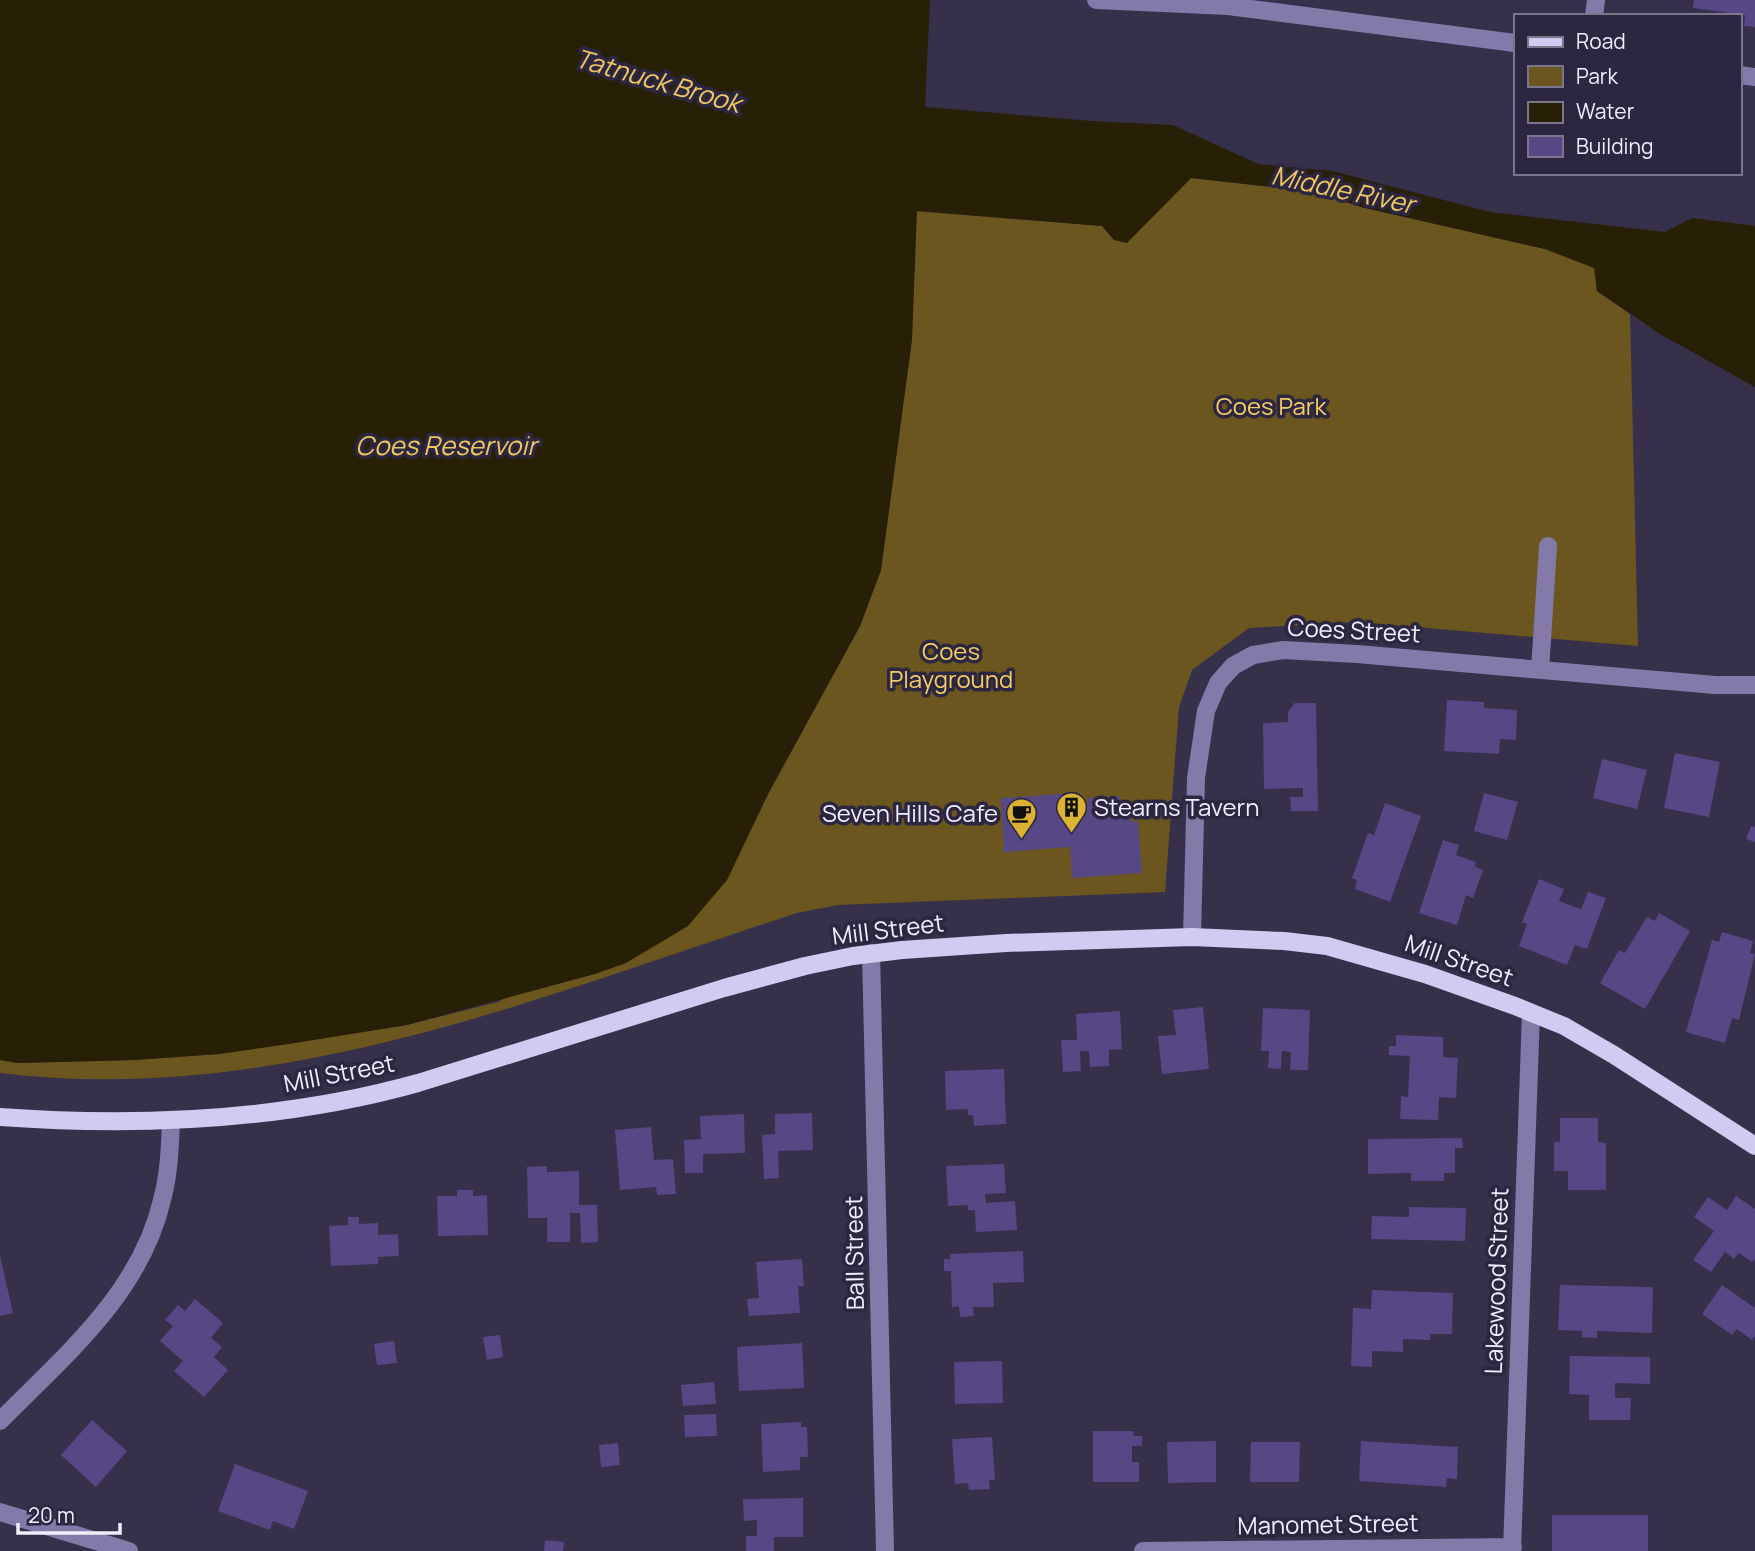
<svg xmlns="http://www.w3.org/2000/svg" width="1755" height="1551" viewBox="0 0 1755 1551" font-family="Manrope,sans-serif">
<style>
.green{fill:#6a561e}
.water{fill:#281f07}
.building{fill:#574785}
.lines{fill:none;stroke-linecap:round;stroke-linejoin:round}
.minor{stroke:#847aaa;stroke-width:18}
.major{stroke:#d1caf1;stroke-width:18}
.labels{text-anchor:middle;stroke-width:7;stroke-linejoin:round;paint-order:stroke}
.park-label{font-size:24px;fill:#f3cd65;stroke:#2c2640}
.street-label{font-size:24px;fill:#f0eefc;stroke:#2c2640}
.poi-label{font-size:24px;fill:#f0eefc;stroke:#2c2640;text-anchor:start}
.water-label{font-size:26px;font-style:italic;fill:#eec85f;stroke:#2c2640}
</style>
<rect width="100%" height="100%" fill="#36304b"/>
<path class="green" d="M1191,178L1316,192L1361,207L1545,249L1595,268L1597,291L1630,314L1638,646L1357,622L1249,628L1192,670L1179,707L1165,892L838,905L797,913C539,997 277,1107 0,1073V1060L18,1063L134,1060L219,1054L407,1025L498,1002L727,879L768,794L860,626L881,570L912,339L916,211L1102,226L1114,240L1127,242Z"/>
<path class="water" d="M0,0H930L925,107L1092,121L1173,125L1258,164L1332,171L1490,212L1665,232L1692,218L1755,226V387L1660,334L1597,291L1594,268L1545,249L1361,207L1316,192L1191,178L1127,243L1114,240L1102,226L917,211L912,339L881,570L860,626L768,794L727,880L688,926L626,963L595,974L407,1025L295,1043L219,1054L134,1060L18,1063L0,1060Z"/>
<path class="building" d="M1694,0H1755V27L1744,26L1745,15L1693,8Z
M1447,700L1484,702V708L1517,710L1516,740L1500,739L1499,754L1444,751Z
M1295,703H1316L1318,811H1291L1290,797H1303V788L1264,789L1263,723L1288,722V712Z
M1675,753L1720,762L1709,817L1664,808Z
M1602,759L1647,770L1637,809L1593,798Z
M1077,793L1078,804L1088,803V798L1120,796L1121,804H1130L1131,822L1138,821L1142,873L1072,878L1070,847L1004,852L1001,798Z
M1484,793L1518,802L1507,840L1474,831Z
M1385,803L1421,816L1390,902L1355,889L1357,880L1352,878L1368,833L1374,835Z
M1751,826L1755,827V842L1746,839Z
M1443,840L1459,845L1456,855L1476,862L1475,867L1483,870L1473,898L1466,895L1457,925L1419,913Z
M1539,879L1564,889L1559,901L1581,909L1588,892L1606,898L1587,949L1575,945L1567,965L1519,946L1527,924L1522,922Z
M1659,913L1690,931L1645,1009L1600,983L1619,950L1625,953L1647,917L1655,921Z
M1722,932L1753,941L1750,953L1755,954L1739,1020L1732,1018L1725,1043L1686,1032L1712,940L1719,942Z
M1203,1007L1209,1069L1162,1074L1158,1036L1176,1035L1173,1010Z
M1263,1008L1310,1010L1308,1070H1290L1291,1052L1282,1051L1281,1069L1268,1068L1269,1051H1261Z
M1120,1011L1122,1049L1109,1050V1066L1090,1067L1089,1051H1080L1081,1071L1063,1072L1061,1040H1077L1076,1014Z
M1396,1035L1443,1037V1057L1458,1058L1456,1098L1439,1097L1438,1120L1400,1119L1401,1096L1408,1097L1410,1056L1389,1055V1046H1396Z
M1004,1069L1006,1124L974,1126L973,1115H968V1109L946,1110L945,1071Z
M812,1113L813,1150L778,1151L779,1178L764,1179L762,1135L775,1134V1114Z
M744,1114L745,1153L703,1154V1173H685L684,1140L701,1139L700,1116Z
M1560,1118H1598V1142L1606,1143V1190H1568V1171H1554V1142H1560Z
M651,1127L654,1160L673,1159L676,1194L657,1195L656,1187L620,1190L615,1130Z
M1462,1138L1463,1148H1455V1173H1444V1181H1411V1173L1368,1174V1139Z
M1004,1164L1006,1193L985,1194L986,1203L1015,1201L1017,1230L976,1232L975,1210H968V1205L948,1206L946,1166Z
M547,1166V1172L579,1171V1205H597L598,1242L581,1243L580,1213H570V1242H547V1218H528L527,1167Z
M457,1190H473V1196L487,1195L488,1235L438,1236L437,1196H457Z
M1736,1196L1755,1209V1259L1752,1262L1739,1253L1734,1259L1725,1252L1711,1272L1693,1260L1714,1231L1694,1217L1708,1197L1727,1210Z
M1409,1207L1466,1208L1465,1241L1371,1239L1372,1216L1409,1217Z
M348,1217H359V1224L378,1223V1235L398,1234L399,1256L378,1257V1264L331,1266L329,1226L348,1225Z
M1023,1251L1024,1282L993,1283L994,1307H973L974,1316L960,1317L959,1306L952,1307L951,1271H944V1259H950V1254Z
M0,1256L13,1313L0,1316Z
M802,1259L804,1286H798L800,1313L749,1316L747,1299L759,1298L756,1262Z
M1560,1285L1653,1287L1652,1333L1597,1331V1338L1582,1337V1331L1558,1330Z
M1722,1285L1755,1308V1336L1752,1340L1737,1329L1732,1335L1702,1314Z
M1372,1290L1453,1293L1452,1334H1430V1340L1403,1339V1352L1372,1351V1367L1351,1366L1353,1308L1371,1309Z
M195,1299L223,1323L211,1338L222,1347L214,1357L228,1370L204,1397L174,1371L183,1361L160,1341L173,1326L165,1320L178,1305L185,1311Z
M500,1335L503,1357L487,1360L483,1337Z
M394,1341L397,1363L377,1365L374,1344Z
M802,1343L804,1388L739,1391L737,1347Z
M1570,1356L1650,1357V1384L1615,1383V1398H1631L1630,1420H1589V1395L1569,1394Z
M1002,1361L1003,1403L955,1404L954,1362Z
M714,1382L716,1404L683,1406L681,1385Z
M716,1414L717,1436L685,1437L684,1415Z
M92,1420L127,1451L96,1487L61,1455Z
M801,1422V1427H807L808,1457H800V1470L763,1472L761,1424Z
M1093,1431H1133L1134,1436H1142V1446H1132V1462H1139V1482H1093Z
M992,1437L995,1480H989L990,1489L969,1490L968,1483L955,1484L952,1439Z
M1216,1441V1482L1168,1483L1167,1442Z
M1361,1441L1458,1447L1457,1479L1447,1478L1446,1487L1359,1481Z
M1251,1442H1300L1299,1482H1250Z
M618,1443L620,1465L601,1467L599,1445Z
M235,1464L308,1491L294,1529L273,1521L270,1530L218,1511Z
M803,1498V1537H774V1551H746V1536H757V1520L744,1521L743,1499Z
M1552,1515H1648V1551H1552Z
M545,1540L564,1542L563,1551H544Z"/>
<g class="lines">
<path class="minor" d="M1096,0L1228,6L1515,43
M1594,16L1596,0
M1739,75L1755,77
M1540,670L1548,546
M1192,937L1196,778L1206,711L1218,683L1233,666L1253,655L1283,650L1357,654L1715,685H1755
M871,953L885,1551
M0,1421C65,1355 140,1294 162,1200C169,1174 170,1148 171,1121
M0,1512L129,1551
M1143,1551L1513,1547
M1512,1551L1531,1013"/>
<path class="major" d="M0,1117C140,1127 282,1121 418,1083L724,988L805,966L853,956L902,950L1006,943L1192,937L1284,941L1327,946L1425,974L1515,1006L1564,1026L1614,1055L1755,1146"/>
</g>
<defs>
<symbol id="building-pin" viewBox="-11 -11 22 30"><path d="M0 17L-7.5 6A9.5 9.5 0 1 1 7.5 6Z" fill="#dcb233" stroke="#2c2640"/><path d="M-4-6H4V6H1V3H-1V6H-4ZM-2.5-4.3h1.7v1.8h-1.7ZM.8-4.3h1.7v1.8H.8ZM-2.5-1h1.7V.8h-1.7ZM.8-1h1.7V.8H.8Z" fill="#111"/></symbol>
<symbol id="cafe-pin" viewBox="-11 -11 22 30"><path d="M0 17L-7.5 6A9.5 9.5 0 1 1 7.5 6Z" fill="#dcb233" stroke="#2c2640"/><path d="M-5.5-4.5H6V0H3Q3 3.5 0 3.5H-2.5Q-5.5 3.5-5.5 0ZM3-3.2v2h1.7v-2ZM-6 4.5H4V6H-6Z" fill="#111"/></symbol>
</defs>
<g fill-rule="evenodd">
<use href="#building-pin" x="1054" y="790" width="35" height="47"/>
<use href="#cafe-pin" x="1004" y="796" width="35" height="47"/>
</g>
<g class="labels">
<g class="park-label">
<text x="1271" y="415">Coes Park</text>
<text x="951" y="660">Coes<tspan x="951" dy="28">Playground</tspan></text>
</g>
<g class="street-label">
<text transform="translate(1354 631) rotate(3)" y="8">Coes Street</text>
<text transform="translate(888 930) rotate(-7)" y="8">Mill Street</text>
<text transform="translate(1459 961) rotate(19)" y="8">Mill Street</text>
<text transform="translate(339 1074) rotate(-11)" y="8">Mill Street</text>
<text transform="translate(855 1253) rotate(-91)" y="8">Ball Street</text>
<text transform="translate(1497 1281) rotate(-88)" y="8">Lakewood Street</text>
<text transform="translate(1328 1525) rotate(-1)" y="8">Manomet Street</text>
</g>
<g class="poi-label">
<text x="1094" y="816">Stearns Tavern</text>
<text x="998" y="822" text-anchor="end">Seven Hills Cafe</text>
</g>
<g class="water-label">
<text transform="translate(658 81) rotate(16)" y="9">Tatnuck Brook</text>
<text transform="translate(1343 190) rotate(12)" y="9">Middle River</text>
<text x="446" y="455">Coes Reservoir</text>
</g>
</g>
<rect x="1514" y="14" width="228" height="161" fill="#2c2640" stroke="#7a768b" stroke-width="2"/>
<rect x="1528" y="37" width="35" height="10" fill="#d1caf1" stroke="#7a768b" stroke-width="2"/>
<text x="1576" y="49" font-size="21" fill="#f0eefc">Road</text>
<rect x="1528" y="66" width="35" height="21" fill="#6a561e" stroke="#7a768b" stroke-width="2"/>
<text x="1576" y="84" font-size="21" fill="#f0eefc">Park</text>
<rect x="1528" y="102" width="35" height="21" fill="#281f07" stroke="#7a768b" stroke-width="2"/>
<text x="1576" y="119" font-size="21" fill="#f0eefc">Water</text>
<rect x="1528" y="136" width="35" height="21" fill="#574785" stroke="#7a768b" stroke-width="2"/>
<text x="1576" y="154" font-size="21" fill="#f0eefc">Building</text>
<path d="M18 1523v10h102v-10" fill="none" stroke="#f0eefc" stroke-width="3.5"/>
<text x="28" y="1523" font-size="21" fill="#f0eefc" stroke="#2c2640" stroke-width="5" paint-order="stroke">20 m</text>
</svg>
